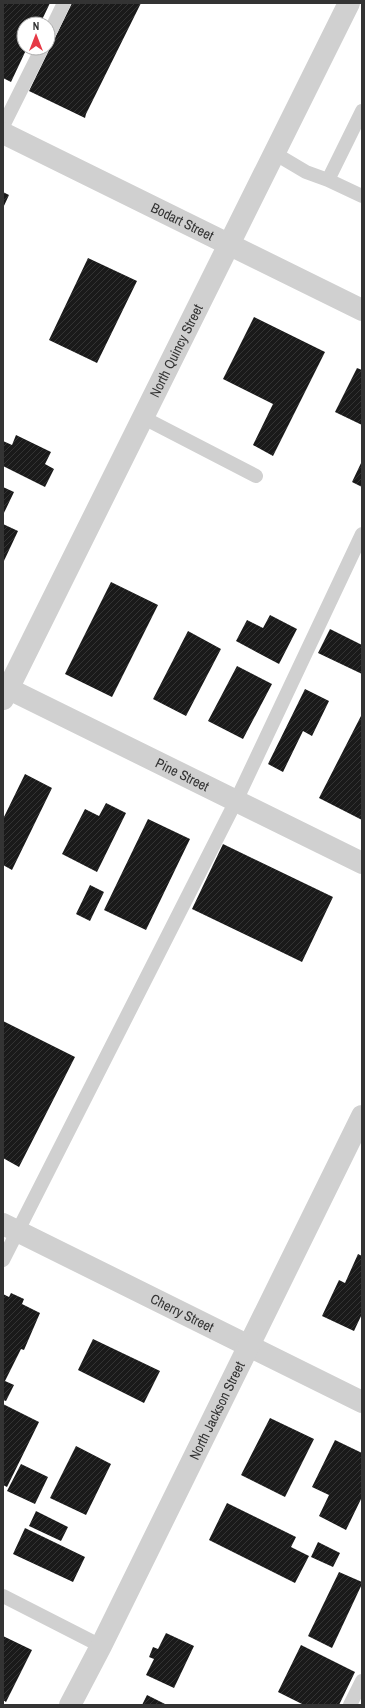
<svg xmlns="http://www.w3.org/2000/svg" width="365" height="1708" viewBox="0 0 365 1708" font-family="'Archivo Narrow',sans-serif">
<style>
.building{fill:url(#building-hatch)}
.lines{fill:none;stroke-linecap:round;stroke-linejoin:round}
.service{stroke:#d0d0d0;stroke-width:14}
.minor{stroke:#d0d0d0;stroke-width:22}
.labels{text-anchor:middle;stroke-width:4;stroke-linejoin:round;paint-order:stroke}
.street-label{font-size:14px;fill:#333;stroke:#fff}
</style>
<defs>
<pattern id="building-hatch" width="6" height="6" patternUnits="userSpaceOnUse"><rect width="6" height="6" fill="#1a1a1a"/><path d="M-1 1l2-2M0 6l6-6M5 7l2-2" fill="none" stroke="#333"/></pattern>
</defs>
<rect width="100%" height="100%" fill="#fff"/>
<path class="building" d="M3,3H50L40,24H24V48H27L11,82L3,78Z
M72,3H141L86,114L85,118L29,91Z
M3,192L9,195L3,208Z
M88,258L137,281L97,363L49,340Z
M254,317L325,352L273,456L253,445L273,404L223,379Z
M357,368L362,370V425L335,412Z
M16,435L51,452L45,464L54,469L45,487L3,466V441L12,445Z
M362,461V487L352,482Z
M3,487L14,492L3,515Z
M3,524L18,531L3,563Z
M111,582L158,605L112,697L65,674Z
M270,615L297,629L279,664L236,641L247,620L263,628Z
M330,629L362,645V674L318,653Z
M188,631L221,649L186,716L153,699Z
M237,666L272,684L243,739L208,721Z
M305,689L329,701L312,736L303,731L283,772L268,764Z
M362,714V820L319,798Z
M25,774L52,788L12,870L3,865V819Z
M106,803L126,813L97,872L62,854L85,809L99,816Z
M148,819L190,839L146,930L104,910Z
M223,844L333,897L302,962L192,909Z
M90,885L104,892L90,921L76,914Z
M3,1021L75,1057L19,1167L3,1158Z
M358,1254L362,1256V1314L354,1331L322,1316L339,1280L345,1283Z
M11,1293L24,1299L22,1304L40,1313L24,1350L21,1349L5,1381L14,1385L6,1401L3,1400V1294L9,1297Z
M93,1339L160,1371L144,1403L78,1370Z
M3,1404L39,1422L7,1487L3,1485Z
M270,1418L314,1439L285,1497L241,1475Z
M335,1440L362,1453V1497L346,1530L319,1516L329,1495L312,1487Z
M76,1446L111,1464L86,1515L50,1498Z
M21,1464L48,1477L35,1504L7,1491Z
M227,1503L296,1537L291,1547L309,1556L295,1583L209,1540Z
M36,1511L68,1527L61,1541L29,1526Z
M25,1528L85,1557L73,1582L13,1554Z
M318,1542L340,1553L333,1567L311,1557Z
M339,1572L362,1582V1584L332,1648L308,1636Z
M166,1633L194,1646L174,1688L146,1675L154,1659L149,1657L153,1647L158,1649Z
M3,1636L32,1650L6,1702L3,1700Z
M301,1645L355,1672L339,1705H304L278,1692Z
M147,1695L167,1705H142Z"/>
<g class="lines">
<path class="service" d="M48,36L64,3
M3,126L42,48
M274,153L306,172L328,180L362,196
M328,180L362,111
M142,417L256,476
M3,1260L236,801L362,534
M3,1596L101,1646
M350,1705L362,1681"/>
<g class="minor">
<path id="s1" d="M3,133L362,310"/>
<path id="s2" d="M3,686L362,863"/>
<path id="s3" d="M3,699L349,3"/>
<path id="s4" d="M3,1224L362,1402"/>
<path id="s5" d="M70,1705L101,1646L362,1116"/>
</g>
</g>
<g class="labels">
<g class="street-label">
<text dy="5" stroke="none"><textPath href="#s1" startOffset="200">Bodart Street</textPath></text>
<text dy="5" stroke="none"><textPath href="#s3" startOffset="389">North Quincy Street</textPath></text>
<text dy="5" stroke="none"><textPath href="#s2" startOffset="200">Pine Street</textPath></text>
<text dy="5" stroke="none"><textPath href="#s4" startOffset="200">Cherry Street</textPath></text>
<text dy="5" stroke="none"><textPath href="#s5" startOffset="329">North Jackson Street</textPath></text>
</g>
</g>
<rect width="365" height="1708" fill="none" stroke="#333333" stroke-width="8"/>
<g transform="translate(36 36)"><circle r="19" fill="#ffffff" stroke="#adadad"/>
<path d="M0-3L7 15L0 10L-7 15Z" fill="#e63946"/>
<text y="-6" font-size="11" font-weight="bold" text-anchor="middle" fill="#333333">N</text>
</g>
</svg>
